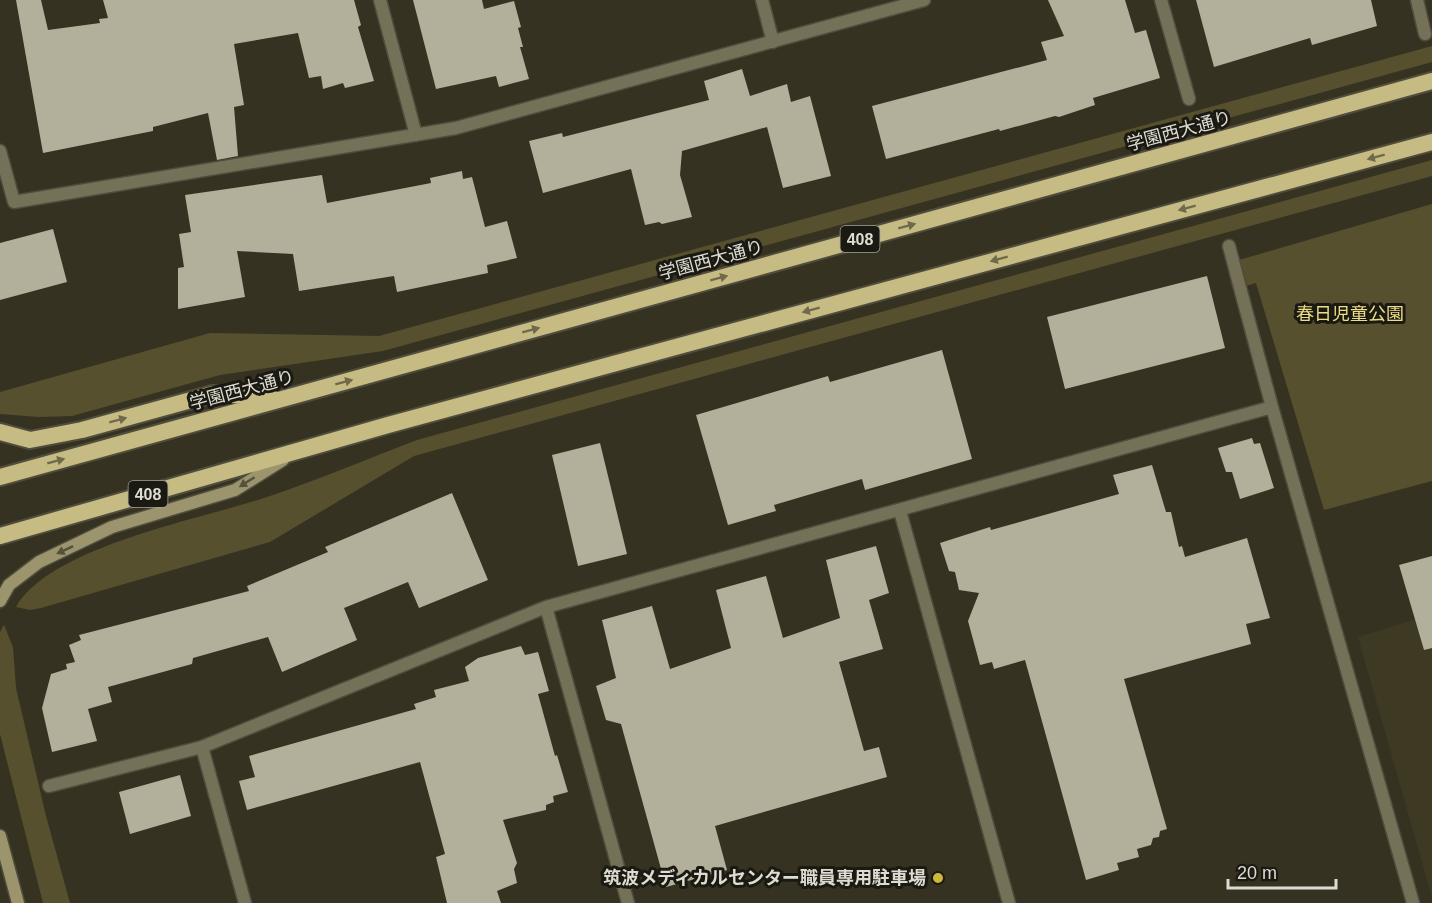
<svg xmlns="http://www.w3.org/2000/svg" width="1432" height="903" viewBox="0 0 1432 903" font-family="Arial,'Noto Sans JP',sans-serif">
<style>
.built{fill:#3e3922}
.green{fill:#57502e}
.building{fill:#b2af9a}
.lines{fill:none;stroke-linecap:round;stroke-linejoin:round}
.pedestrian-casing{stroke:#504d3d;stroke-width:15}
.minor-casing{stroke:#504d3d;stroke-width:15}
.secondary-casing{stroke:#504d3d;stroke-width:15}
.trunk-casing{stroke:#504d3d;stroke-width:20}
.pedestrian{stroke:#757158;stroke-width:12}
.minor{stroke:#757158;stroke-width:12}
.secondary{stroke:#9b946d;stroke-width:12}
.trunk{stroke:#c6bb83;stroke-width:16}
.oneway{fill:#706a4a}
.oneway2{fill:#55513b}
.poi-dot{fill:#ceb837;stroke:#1b1a12;stroke-width:2}
.labels{text-anchor:middle;stroke-width:6;stroke-linejoin:round;paint-order:stroke}
.shield{fill:#1b1a12;stroke:#a4a298;stroke-width:1.5}
.shield-label{font-size:16px;font-weight:bold;fill:#dedcd2}
.street-label{font-size:18px;fill:#dedcd2;stroke:#1b1a12}
.park-label{font-size:18px;fill:#eddd84;stroke:#1b1a12}
.poi-label{font-size:18px;font-weight:bold;fill:#dedcd2;stroke:#1b1a12;text-anchor:end}
</style>
<rect width="100%" height="100%" fill="#353221"/>
<path class="built" d="M1432,614V898L1358,637Z"/>
<path class="green" d="M1432,46V62L383,351L220,375L72,416L39,417L0,414V392L210,333L379,336Z
M1432,160V176L414,456L270,542L41,608L30,610L16,607C51,546 202,519 267,497C318,480 367,459 417,440Z
M1432,204V481L1324,510L1256,283L1246,286L1239,260Z
M4,625L13,647L16,688L46,816L70,903H43L0,734V632Z"/>
<path class="building" d="M16,0H41L48,30L100,23L99,19L108,18L103,0H354L361,25L358,27L374,81L345,88L343,83L323,89L321,76L309,78L298,33L234,44L244,105L234,107L238,156L217,160L208,113L153,127V131L43,153Z
M413,0H482L484,9L514,1L521,27L518,28L523,47H520L529,79L499,87L496,76L436,89Z
M1048,0H1125L1135,33L1146,30L1160,78L1093,98L1095,105L1059,117L1055,116L1000,131L999,129L886,159L872,106L1047,60L1041,42L1064,36Z
M1196,0H1371L1377,26L1312,45L1310,38L1214,67Z
M742,69L750,96L787,84L791,102L810,96L831,176L783,188L767,127L682,151L680,175L692,217L662,224L659,222L645,225L631,169L543,193L529,141L562,133L563,137L709,100L704,81Z
M462,171L463,179L472,177L485,227L507,221L517,258L487,265L488,273L397,292L394,276L299,291L293,254L237,251L245,297L178,309V268L184,267L179,234L191,232L185,195L322,175L327,203L431,183L430,178Z
M53,229L67,282L0,300V243Z
M1207,276L1225,348L1065,389L1047,317Z
M942,350L972,459L865,490L862,479L774,505L776,511L728,525L696,415L828,376L830,382Z
M1252,438L1254,444L1260,443L1274,488L1240,499L1232,472H1226L1218,448Z
M600,443L627,554L578,566L552,455Z
M1152,465L1166,512H1171L1179,547L1182,546L1185,557L1247,538L1270,618L1246,624L1251,644L1124,679L1167,829L1160,831L1159,837L1153,838L1151,845L1137,849L1139,857L1117,863L1119,870L1086,880L1025,660L994,669L992,662L980,665L968,621L979,593L959,590L955,572L949,571L940,543L990,527L991,530L1119,494L1113,475Z
M452,493L488,580L419,608L408,582L344,608L357,640L282,672L268,637L193,658L192,664L108,687L112,702L88,709L97,741L52,752L42,708L51,674L67,669L66,664L75,662L69,645L81,640L79,635L249,591L247,586L328,552L325,547Z
M876,546L889,593L869,600L883,649L839,662L864,751L879,747L887,777L715,826L727,870L666,887L621,724L606,720L596,686L616,678L602,620L652,606L670,669L731,648L716,590L766,576L783,638L840,618L826,560Z
M1432,556V648L1424,650L1399,565Z
M521,646L525,655L538,652L549,691L538,694L555,756L557,755L568,792L553,796L554,802L546,805V810L503,820L517,863L514,869L517,883L497,891L501,903H447L436,857L445,854L420,762L247,810L239,781L255,777L249,756L416,709L414,704L436,697L434,690L469,681L465,667L478,658Z
M180,775L191,816L130,834L119,792Z"/>
<g class="lines">
<defs>
<path id="pedestrian" d="M1161,0L1189,99
M1417,0L1425,34
M1229,246L1243,299
M49,786L202,747"/>
<path id="minor" d="M380,0L416,135
M762,0L773,42
M0,151L14,202L456,128L924,0
M1243,299L1272,407
M900,511L1009,903
M546,607L628,903
M245,903L202,747L546,607L1272,407L1413,903"/>
<path id="secondary" d="M0,601L9,585L39,562L112,527L235,490L283,460
M0,836L18,903"/>
<path id="trunk" d="M0,432L30,440L82,430L213,394L271,397
M0,477L1432,81
M0,536L388,425L1432,142"/>
</defs>
<use href="#pedestrian" class="pedestrian-casing"/>
<use href="#minor" class="minor-casing"/>
<use href="#secondary" class="secondary-casing"/>
<use href="#trunk" class="trunk-casing"/>
<use href="#pedestrian" class="pedestrian"/>
<use href="#minor" class="minor"/>
<use href="#secondary" class="secondary"/>
<use href="#trunk" class="trunk"/>
</g>
<defs><path id="oneway-solid" d="M-6-.8H1V-3.2L6.5 0L1 3.2V.8H-6Z" transform="scale(1.5)"/></defs>
<g class="oneway">
<use href="#oneway-solid" transform="translate(1376 157) rotate(165)"/>
<use href="#oneway-solid" transform="translate(1187 208) rotate(165)"/>
<use href="#oneway-solid" transform="translate(907 226) rotate(-15)"/>
<use href="#oneway-solid" transform="translate(999 259) rotate(165)"/>
<use href="#oneway-solid" transform="translate(719 278) rotate(-15)"/>
<use href="#oneway-solid" transform="translate(811 310) rotate(165)"/>
<use href="#oneway-solid" transform="translate(531 330) rotate(-15)"/>
<use href="#oneway-solid" transform="translate(344 382) rotate(-15)"/>
<use href="#oneway-solid" transform="translate(118 420) rotate(-15)"/>
<use href="#oneway-solid" transform="translate(56 461) rotate(-15)"/>
</g>
<g class="oneway2">
<use href="#oneway-solid" transform="translate(247 482) rotate(148)"/>
<use href="#oneway-solid" transform="translate(65 550) rotate(155)"/>
</g>
<circle class="poi-dot" cx="938" cy="878" r="6"/>
<g class="labels">
<g class="shield">
<rect x="840.5" y="226" width="39" height="26" rx="4.5"/>
<rect x="128.5" y="481" width="39" height="26" rx="4.5"/>
</g>
<g class="shield-label">
<text x="860" y="245">408</text>
<text x="148" y="500">408</text>
</g>
<g class="street-label">
<text transform="translate(1179 131) rotate(-15)" y="6">学園西大通り</text>
<text transform="translate(711 260) rotate(-15)" y="6">学園西大通り</text>
<text transform="translate(242 390) rotate(-15)" y="6">学園西大通り</text>
</g>
<g class="park-label">
<text x="1350" y="320">春日児童公園</text>
</g>
<g class="poi-label">
<text x="926" y="884">筑波メディカルセンター職員専用駐車場</text>
</g>
</g>
<path d="M1228 879v9h108v-9" fill="none" stroke="#dedcd2" stroke-width="3"/>
<text x="1237" y="879" font-size="18" fill="#dedcd2" stroke="#1b1a12" stroke-width="4.5" paint-order="stroke">20 m</text>
</svg>
